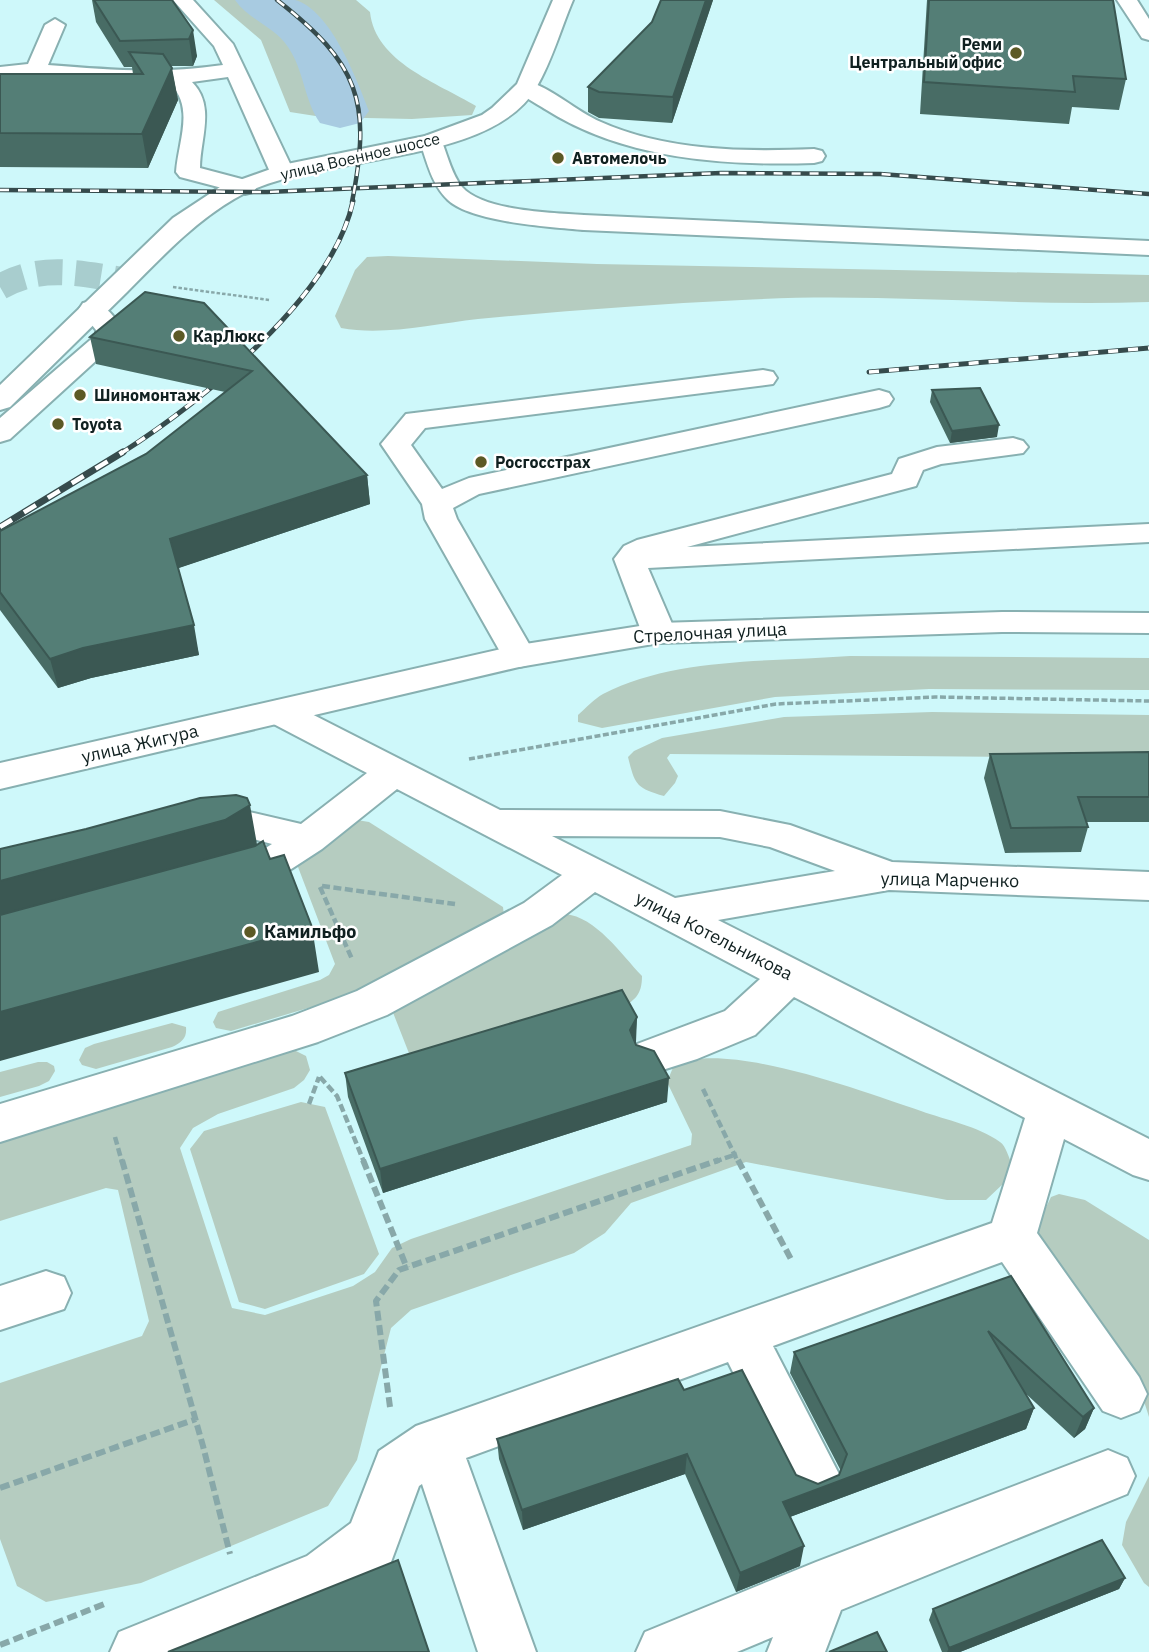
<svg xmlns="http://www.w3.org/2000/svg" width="1149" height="1652" viewBox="0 0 1149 1652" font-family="'IBM Plex Sans',sans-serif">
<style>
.green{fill:#b5ccc0}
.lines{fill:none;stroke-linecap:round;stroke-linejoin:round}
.river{fill:#a8cbe1;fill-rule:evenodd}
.minor-tunnel{stroke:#a8cdce;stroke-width:26;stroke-dasharray:26 13;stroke-linecap:butt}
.minor-casing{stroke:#88b0b1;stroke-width:4}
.major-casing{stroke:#88b0b1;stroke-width:4}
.path-far3{stroke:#88a8a9;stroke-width:2.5;stroke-dasharray:3.5 2;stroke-linecap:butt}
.path-far2{stroke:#88a8a9;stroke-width:3.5;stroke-dasharray:6 2.5;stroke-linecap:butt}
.path-far1{stroke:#88a8a9;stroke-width:4.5;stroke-dasharray:8 3.5;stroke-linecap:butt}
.path{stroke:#88a8a9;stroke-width:6;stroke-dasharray:10 4.5;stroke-linecap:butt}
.minor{fill:#fff;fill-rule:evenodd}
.major{fill:#fff;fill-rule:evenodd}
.rail-far2-casing{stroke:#364b4c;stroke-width:4.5}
.rail-far1-casing{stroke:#364b4c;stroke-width:5}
.rail-casing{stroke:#364b4c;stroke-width:7}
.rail-far2{stroke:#fff;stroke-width:2.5;stroke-dasharray:9;stroke-linecap:butt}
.rail-far1{stroke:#fff;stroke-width:3.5;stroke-dasharray:10;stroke-linecap:butt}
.rail{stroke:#fff;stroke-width:4.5;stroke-dasharray:14;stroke-linecap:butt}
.wall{fill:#486c65}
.shaded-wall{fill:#3b5853}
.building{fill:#547e76;stroke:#3b5853;stroke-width:2}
.poi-dot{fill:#5c5925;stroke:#fff;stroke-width:2.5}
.labels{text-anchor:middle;stroke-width:5;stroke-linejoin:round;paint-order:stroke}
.far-poi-label{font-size:16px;font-weight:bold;fill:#102020;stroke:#fff;text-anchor:start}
.far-street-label{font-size:16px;fill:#102020;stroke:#fff}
.street-label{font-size:18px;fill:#102020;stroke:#fff}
.poi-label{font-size:18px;font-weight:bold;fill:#102020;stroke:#fff;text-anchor:start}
</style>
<rect width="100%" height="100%" fill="#cef8fa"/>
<path class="green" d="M214,0H356L370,12C375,62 438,83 476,106L472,115L412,119L322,117L290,112L261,40Z
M388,256L597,264L1149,275V302C1013,307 877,292 742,300C654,304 565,311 478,319C434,324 384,336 341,328L335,316L355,270L367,257Z
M850,656L1149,658V690L929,689L775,697L602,728L578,722V715C586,708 594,699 603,694C674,657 771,662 850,656Z
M932,712L1149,715V758L670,754L667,758L678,776L675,783L664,796C636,788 635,785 628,757L634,751L662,738L784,717Z
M357,820L369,822L503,907L504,916L355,994L231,1031L216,1028L213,1022L218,1012L320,980L329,975L335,964L298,867L299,858Z
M565,914C596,917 621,954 642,976C642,995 635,1000 619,1010L414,1066L392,1010Z
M172,1023L186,1027C187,1038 182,1042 172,1047L96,1069L82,1065L79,1060L85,1048L94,1044Z
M292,1049L306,1056L310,1070L304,1080L294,1088L218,1114L193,1128L180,1148L232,1308L265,1315L353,1286L375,1272L392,1248L411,1239L691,1145L692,1134L667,1082L674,1065C728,1040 864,1092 921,1111C946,1120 978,1126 1000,1142C1006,1146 1009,1158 1012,1165L1005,1182L986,1200H947L746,1162L631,1203L605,1233L574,1253L411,1310L391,1328L357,1460L328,1506L141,1583L46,1602L17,1586L0,1539V1383L142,1336L149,1321L118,1190L106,1188L0,1221V1136Z
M38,1062H47L54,1066L55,1071L49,1081L39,1086L0,1097V1072Z
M301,1102L325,1107L379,1254L364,1274L265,1309L239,1302L190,1149L204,1131Z
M1059,1194L1085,1200L1149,1240V1417L1142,1395L1032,1236L1051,1197Z
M1149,1476V1587L1144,1583L1122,1545L1126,1522Z"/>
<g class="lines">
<path class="river" d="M235,0C251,0 280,0 295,0C331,10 357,80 369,111L360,123L340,128L320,123C304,100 304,70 288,47C275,27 249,20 235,0Z"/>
<path class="minor-tunnel" d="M0,287C40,264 78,273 122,280"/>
<defs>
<path id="minor" d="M173,0H193L233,44L294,172L290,177H274L270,172L228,77L192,82C216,106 200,139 200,168L253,182L257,187L253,192L245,194L180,177L176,172C178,142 195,107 170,84L36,76L0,79V67L28,64L45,25L55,19L65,25L48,65C111,70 160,74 223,65L214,46Z
M1117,0H1137L1149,19V40L1142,38Z
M526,81C551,87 577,112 601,122C666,151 745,152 814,149L822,151L825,156L822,161L814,163C723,166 623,159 545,109C536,103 522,97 515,87L519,83Z
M431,135L439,137L442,142C448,157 452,175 462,187C483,211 553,213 584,215L1149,241V255L584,230C551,227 471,222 448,200C432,185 427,162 420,142L423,137Z
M92,301C106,305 122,322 122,337L10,439L0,442V418L96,335V330L79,309L83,303Z
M763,370L773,372L777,378L773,384L425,428L411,445L442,489L469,478L879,390L889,393L893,399L889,405L879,408L479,494L453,508L457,519L536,656L531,664L519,667L507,664L425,519L422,504L381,444L406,414Z
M1013,438L1023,441L1028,447L1023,453L941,464L923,470L916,486L687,547L1149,524V542L648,568L676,633L671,640L659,643L647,640L642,633L614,559L624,546L637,540L892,474L899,459L937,447Z
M279,700L292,704L500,810L720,811L790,825L892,862L1149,872V900L889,890L718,920L1149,1139V1180L1133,1175L1064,1139L1037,1233L1139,1377L1147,1394L1139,1411L1121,1418L1103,1411L1002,1262L773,1346L840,1476L832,1494L813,1502L794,1494L728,1362L466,1458L536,1652H478L422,1484L419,1486L391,1562L346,1596L209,1652H110L119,1632L307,1556L351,1523L379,1451L416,1426L992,1223L1025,1118L794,997L755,1035L697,1059L653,1073L637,1068L631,1056L637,1044L725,1011L760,979L595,892L552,925L387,1015L318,1042L0,1142V1104L292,1016L357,991L524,903L562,875L397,789L322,849L262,888L238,894L224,890L218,880L224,870L237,866L272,844L245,837L201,842L187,838L182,829L187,820L245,811L301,824L367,773L266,720L261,712L266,704ZM552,836L720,837L770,847L835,871L675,898Z
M46,1271L64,1277L71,1293L64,1309L0,1330V1286Z
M1108,1450L1127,1458L1135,1476L1127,1494L841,1610L825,1652H767L773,1637L737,1652H636L645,1632L816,1562Z"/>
<path id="major" d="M553,0H573C561,28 552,61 536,88C488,169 311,152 234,199C193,223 161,258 127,292C88,330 49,369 10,407L0,410V385L173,218L220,187L282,165L425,136L482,115L492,108L517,84Z
M1002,612L1149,613V633L1002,632L659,643L519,667L0,789V763L519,645L659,623Z"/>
</defs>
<use href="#minor" class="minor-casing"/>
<use href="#major" class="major-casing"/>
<path class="path-far3" d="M173,287L269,300"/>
<path class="path-far2" d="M469,759L776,704L935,697L1149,701"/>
<path class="path-far1" d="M322,886L455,904
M320,887L352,959
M320,1077L337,1096L364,1162
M703,1089L738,1162
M309,1104L319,1077
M115,1137L122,1162
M714,1162L737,1154"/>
<path class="path" d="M122,1160L203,1446L230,1554
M363,1160L407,1268
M738,1160L792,1261
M390,1407L376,1301L399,1270L719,1160
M0,1488L196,1419
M0,1645L107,1603"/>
<use href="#minor" class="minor"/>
<use href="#major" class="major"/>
<defs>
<path id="rail-far2" d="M277,0C359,64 372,101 352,202
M0,190L267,192L721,173L880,174L1149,194"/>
<path id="rail-far1" d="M869,372L1149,348
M120,454C200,403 333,297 353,201"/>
<path id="rail" d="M0,527L123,452"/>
</defs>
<use href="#rail-far2" class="rail-far2-casing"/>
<use href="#rail-far1" class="rail-far1-casing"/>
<use href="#rail" class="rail-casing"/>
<use href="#rail-far2" class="rail-far2"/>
<use href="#rail-far1" class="rail-far1"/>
<use href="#rail" class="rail"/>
</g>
<path class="wall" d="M92,0H172L197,56L193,66H171L178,100L148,168L0,167V74H133L132,67H124L96,22Z
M661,0H713L672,123L599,118L588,112V87L652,22Z
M927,0H1113L1126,79L1119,110L1072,107L1069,124L920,114Z
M204,303L367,475L370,504L178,568L199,655L91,678L58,688L0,610V531L146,454L225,392L96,364L90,337Z
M932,390L997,437L950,443L930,402Z
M1149,752V822H1087L1088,827L1081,852L1005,853L984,778L990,754Z
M637,1017L635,1043L667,1102L383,1193L348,1097L345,1073Z
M1011,1276L1094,1408L1085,1429L1074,1438L1024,1392L1034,1408L1026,1429L790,1517L800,1566L736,1592L685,1474L523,1530L499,1459L497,1439L684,1390L796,1475L818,1484L839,1475L841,1471L790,1373L794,1352Z
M1125,1578L1119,1589L960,1652H942L929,1620L933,1609Z"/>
<path class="shaded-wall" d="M706,0H713L672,123L673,97Z
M193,30L197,56L193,66L189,39Z
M172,68L178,100L148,168L142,134Z
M999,425L997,437L950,443L952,431Z
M367,475L370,504L176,569L170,539Z
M194,625L199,655L91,678L58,688L50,659L83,648Z
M250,805L258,850L0,929V881Z
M312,927L319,972L0,1061V1012Z
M637,1017L636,1042L629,1055L630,1030Z
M669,1078L667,1102L383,1193L380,1169Z
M1034,1408L1026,1429L779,1521L783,1502Z
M1094,1408L1085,1429L1074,1438L1083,1417Z
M687,1454L685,1474L523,1530L522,1510Z
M804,1546L800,1566L736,1592L740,1573Z
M1125,1578L1119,1589L960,1652H947L949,1648Z"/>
<path class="building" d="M94,0H172L193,30L189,39L120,41Z
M661,0H706L673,97L599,92L588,87L652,22Z
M929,0H1113L1126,79L1073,76L1075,92L924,82Z
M129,52L163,54L172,68L142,134L0,133V74H143Z
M145,292L204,303L367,475L170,539L194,625L83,648L50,659L0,592V531L146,454L252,371L90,337Z
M980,388L999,425L952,431L932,390Z
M1149,752V797H1078L1088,827L1011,828L990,754Z
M236,795L247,798L250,805L225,820L0,881V849L86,829L200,798Z
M263,841L270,859L284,855L312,927L0,1012V915L255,846Z
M622,990L637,1017L630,1030L636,1045L654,1051L669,1078L380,1169L345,1073Z
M1011,1276L1094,1408L1083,1417L988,1331L1034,1408L783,1502L804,1546L740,1573L687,1454L522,1510L497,1439L678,1379L684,1390L742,1370L796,1475L818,1484L839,1475L847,1454L794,1352Z
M1102,1540L1125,1578L949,1648L933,1609Z
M398,1560L429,1652H168Z
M877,1632L887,1652H829Z"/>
<g class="poi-dot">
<circle cx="1016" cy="53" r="7"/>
<circle cx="558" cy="158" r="7"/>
<circle cx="179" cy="336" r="7"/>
<circle cx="80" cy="395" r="7"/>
<circle cx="58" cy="424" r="7"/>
<circle cx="481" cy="462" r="7"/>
<circle cx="250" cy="932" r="7"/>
</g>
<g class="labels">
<g class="far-poi-label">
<text x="1002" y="50" text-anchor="end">Реми<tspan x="1002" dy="18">Центральный офис</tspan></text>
<text x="572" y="164">Автомелочь</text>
<text x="193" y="342">КарЛюкс</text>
<text x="94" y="401">Шиномонтаж</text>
<text x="72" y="430">Toyota</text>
<text x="495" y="468">Росгосстрах</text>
</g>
<g class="far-street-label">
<text transform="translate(360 156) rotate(-13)" y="6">улица Военное шоссе</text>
</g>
<g class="street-label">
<text transform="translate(710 633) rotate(-3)" y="6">Стрелочная улица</text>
<text transform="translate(140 744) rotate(-13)" y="6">улица Жигура</text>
<text transform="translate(950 880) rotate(1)" y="6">улица Марченко</text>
<text transform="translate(714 936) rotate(27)" y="6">улица Котельникова</text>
</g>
<g class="poi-label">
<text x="264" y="938">Камильфо</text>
</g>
</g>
</svg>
